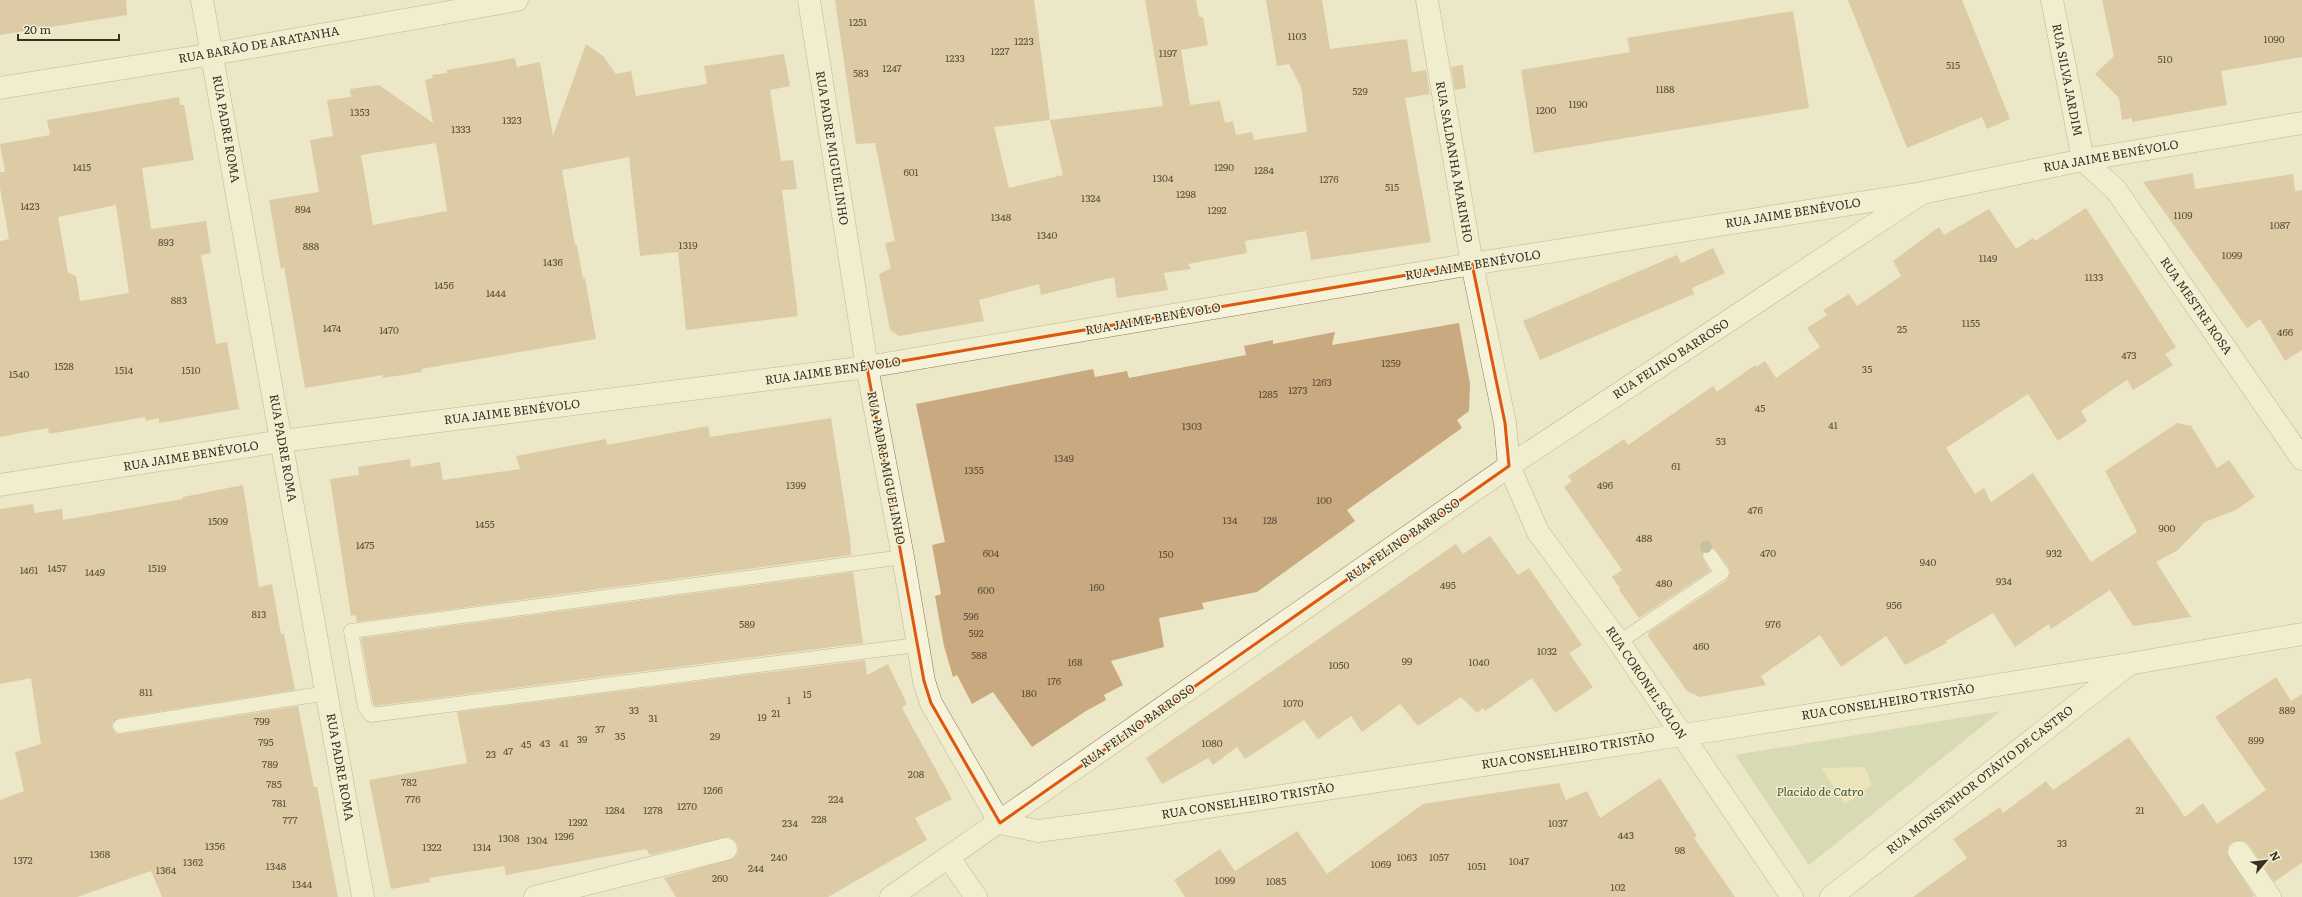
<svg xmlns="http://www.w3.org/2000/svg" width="2302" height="897" viewBox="0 0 2302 897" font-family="Literata,serif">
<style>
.green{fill:#bdca9b}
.sand{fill:#e7e0a6}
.building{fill:#c9a97f;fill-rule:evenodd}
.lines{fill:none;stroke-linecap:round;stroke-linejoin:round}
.service-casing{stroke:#877a5d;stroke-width:15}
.minor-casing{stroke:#877a5d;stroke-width:23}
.tertiary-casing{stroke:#877a5d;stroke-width:23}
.service{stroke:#f7f3da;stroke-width:14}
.minor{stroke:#f7f3da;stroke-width:22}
.tertiary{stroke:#f7f3da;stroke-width:22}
.tree{fill:#8e9670}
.marked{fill:none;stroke:#df570d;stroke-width:3;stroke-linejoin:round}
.labels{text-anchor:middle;stroke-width:3;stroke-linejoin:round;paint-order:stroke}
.number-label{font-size:10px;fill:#5c4e38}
.street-label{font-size:12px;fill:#383020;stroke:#f4f0d6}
.park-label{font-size:12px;font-style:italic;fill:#425428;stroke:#f4f0d6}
</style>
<rect width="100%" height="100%" fill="#ece7c7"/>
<path class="green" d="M2001,711L1809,865L1735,755Z"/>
<path class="sand" d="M1865,767L1872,785L1845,804L1821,768Z"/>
<path class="building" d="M0,0H126L127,15L0,35Z
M835,0H1034L1050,120L1163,106L1145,0H1196L1199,17H1203L1208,45L1181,50L1190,105L1220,101L1225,123L1233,121L1236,135L1252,132L1254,140L1307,132L1301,87L1289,64L1277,66L1266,0H1322L1330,49L1407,39L1412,72L1426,70L1430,94L1405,98L1431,242L1311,260L1306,231L1245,241L1247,253L1188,264L1191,269L1164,273L1168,290L1117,298L1114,277L1041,295L1039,284L979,300L984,321L899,336L890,330L879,274L891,268L885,243L895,241L875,143L856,144ZM1050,120L1063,175L1009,188L994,127Z
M1848,0H1962L2010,119L1987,129L1982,117L1907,148Z
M2102,0H2302V57L2221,71L2227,105L2132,122V118L2122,120L2119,98L2095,74L2114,56Z
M1793,11L1809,108L1534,153L1521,70L1630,52L1627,38Z
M586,44L603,56L616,74L631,71L636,96L707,84L704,66L784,54L790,86L770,90L781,161L793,160L797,189L782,190L798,316L686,330L678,252L640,256L629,157L562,170L575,245H577L583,279L585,278L596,339L421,369L422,372L383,378V375L305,388L284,267L281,269L269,200L319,192L310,140L333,136L327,100L351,97L350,89L379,85L433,123L425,80L433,78L432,75L447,73V70L515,58L517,67L540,62L553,136ZM436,143L447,211L373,225L361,155Z
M1463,65L1466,88L1455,90L1451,67Z
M179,97L180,105H184L194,160L142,168L151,229L206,221L211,253L201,255L216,344L227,342L239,409L159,423V418L146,421L145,417L49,434L48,428L0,437V241L9,239L0,188V172H5L0,144L50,135L47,120ZM116,205L129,293L80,301L76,276L68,273L58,217Z
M2193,173L2195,189L2293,174L2295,191L2302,190V350L2285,361L2260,319L2247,328L2143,182Z
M2086,208L2176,347L2165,354L2173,365L2133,390L2127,380L2081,411L2087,421L2058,441L2028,394L1946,448L1975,494L1984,488L1991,502L2033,473L2091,562L2137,532L2105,471L2177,423L2191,426L2217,468L2229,460L2255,497L2236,510L2205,522L2178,550L2156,562L2191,617L2133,626L2110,590L2051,629L2049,624L2015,647L1993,613L1946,641L1947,643L1905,665L1886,636L1841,667L1820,635L1761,676L1766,685L1700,697L1687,691L1648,636L1649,632L1727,580L1730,573L1729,568L1714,548H1706L1702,556L1710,571L1639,618L1619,590L1620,588L1612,577L1622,570L1564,487L1572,481L1568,476L1624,439L1628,445L1713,386L1717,392L1755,365L1756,367L1765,361L1776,378L1820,347L1807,328L1827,315L1823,310L1849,294L1857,306L1901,276L1893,261L1939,227L1944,235L1989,209L2016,249L2033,238L2035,241Z
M1713,248L1725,273L1692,288L1694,294L1540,360L1523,321L1677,255L1681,263Z
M1459,323L1470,384L1469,411L1457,420L1462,428L1347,510L1355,521L1257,592L1202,603L1204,609L1159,618L1164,647L1111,661L1123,685L1104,695L1106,700L1086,711L1032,747L993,692L972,704L957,675L953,677L944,646L935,596L941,594L932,545L945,542L916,404L1093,369L1095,377L1127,371L1129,378L1246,355L1244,346L1273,340V344L1335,332L1332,345Z
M831,418L850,539L851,555L357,622L356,615L351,616L330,479L359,475L358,467L410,459L411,467L440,462L443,480L520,469L516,456L606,439L607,445L708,426L710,437Z
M243,485L259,587L272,584L281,634H284L295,690L119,718L112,723V728L117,734H121L298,706L314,787H317L338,897H162L151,871L77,897H0V800L24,791L15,752L41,744L31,678L0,684V509L33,504L35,513L62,509L63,520L183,499V497Z
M1490,536L1518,575L1529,568L1582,645L1569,653L1593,687L1555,713L1532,678L1485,711L1483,708L1477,713L1461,697L1418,726L1400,704L1362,732L1351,716L1318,739L1304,720L1245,759L1237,747L1213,765L1208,758L1162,784L1146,758L1456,544L1463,554Z
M853,572L863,643L375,706L373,704L361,638Z
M865,660L867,675L888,664L907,704L902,708L952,799L915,818L927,840L828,897H676L664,878L734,858L738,853V846L735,841L729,837L650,855L646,849L506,875L504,866L429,878L430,882L391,889L369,780L467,763L457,712Z
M2276,677L2291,701L2302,694V863L2274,882L2249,845L2244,841L2232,842L2228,846L2227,853L2254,896L2252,897H1913L1967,858L1953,839L2000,807L2003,813L2046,781L2053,790L2129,737L2185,817L2203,803L2217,824L2266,790L2215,717Z
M1660,778L1697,836L1694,838L1735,897H1185L1174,880L1220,849L1235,871L1297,831L1327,874L1423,804L1559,783L1566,800L1587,791L1600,818Z"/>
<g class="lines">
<defs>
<path id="service" d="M903,557L351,631L365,707L371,715L916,645
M1619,642L1722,573L1710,555
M120,726L327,693"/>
<path id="minor" d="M202,0L363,897
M2052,0L2083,160L2116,190L2302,459
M1000,823L1038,831L1142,817L1722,729L2129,664L2302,634
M2239,852L2270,897
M535,897L726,849
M891,897L1509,466L1922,193
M1831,897L2128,665"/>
<path id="tertiary" d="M809,0L867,367L903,557L924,681L931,703L1000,823
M1427,0L1472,264L1505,423L1509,466L1538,532L1619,642L1792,897
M0,88L213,54L517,0
M0,485L282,441L867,367L1472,264L1922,193L2083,160L2302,123
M949,858L976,897"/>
</defs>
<use href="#service" class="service-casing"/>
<use href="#minor" class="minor-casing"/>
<use href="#tertiary" class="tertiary-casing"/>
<use href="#service" class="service"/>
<use href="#minor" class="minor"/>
<use href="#tertiary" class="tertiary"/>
</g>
<circle class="tree" cx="1706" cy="547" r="6"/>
<path d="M0 0H2302V897H0ZM1472,264L1505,423L1509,466L1000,823L931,703L924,681L867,367Z" fill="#ece7c7" fill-opacity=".55" fill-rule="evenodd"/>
<path class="marked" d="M1472,264L1505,423L1509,466L1000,823L931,703L924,681L867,367Z"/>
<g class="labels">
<g class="number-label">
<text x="858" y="26">1251</text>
<text x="1297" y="40">1103</text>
<text x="2274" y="43">1090</text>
<text x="1024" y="45">1223</text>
<text x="1000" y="55">1227</text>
<text x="1168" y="57">1197</text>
<text x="955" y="62">1233</text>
<text x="2165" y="63">510</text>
<text x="1953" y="69">515</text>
<text x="892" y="72">1247</text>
<text x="861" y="77">583</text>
<text x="1665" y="93">1188</text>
<text x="1360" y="95">529</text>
<text x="1578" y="108">1190</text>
<text x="1546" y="114">1200</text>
<text x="360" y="116">1353</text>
<text x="512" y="124">1323</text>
<text x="461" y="133">1333</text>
<text x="82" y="171">1415</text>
<text x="1224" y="171">1290</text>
<text x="1264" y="174">1284</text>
<text x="911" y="176">601</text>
<text x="1163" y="182">1304</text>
<text x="1329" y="183">1276</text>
<text x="1392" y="191">515</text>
<text x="1186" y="198">1298</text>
<text x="1091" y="202">1324</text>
<text x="30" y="210">1423</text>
<text x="303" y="213">894</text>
<text x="1217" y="214">1292</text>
<text x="2183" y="219">1109</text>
<text x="1001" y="221">1348</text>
<text x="2280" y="229">1087</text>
<text x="1047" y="239">1340</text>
<text x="166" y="246">893</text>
<text x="688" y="249">1319</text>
<text x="311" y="250">888</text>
<text x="2232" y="259">1099</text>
<text x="1988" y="262">1149</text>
<text x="553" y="266">1436</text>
<text x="2094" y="281">1133</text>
<text x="444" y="289">1456</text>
<text x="496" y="297">1444</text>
<text x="179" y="304">883</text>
<text x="1971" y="327">1155</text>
<text x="332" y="332">1474</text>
<text x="1902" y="333">25</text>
<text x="389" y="334">1470</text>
<text x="2285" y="336">466</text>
<text x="2129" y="359">473</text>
<text x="1391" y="367">1259</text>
<text x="64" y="370">1528</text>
<text x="1867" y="373">35</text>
<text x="124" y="374">1514</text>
<text x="191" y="374">1510</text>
<text x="19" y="378">1540</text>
<text x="1322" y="386">1263</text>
<text x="1298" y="394">1273</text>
<text x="1268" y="398">1285</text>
<text x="1760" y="412">45</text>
<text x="1833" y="429">41</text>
<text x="1192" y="430">1303</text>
<text x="1721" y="445">53</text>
<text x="1064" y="462">1349</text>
<text x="1676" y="470">61</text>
<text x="974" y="474">1355</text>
<text x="796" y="489">1399</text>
<text x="1605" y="489">496</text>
<text x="1324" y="504">100</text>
<text x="1755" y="514">476</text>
<text x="1230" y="524">134</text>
<text x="1270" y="524">128</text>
<text x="218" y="525">1509</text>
<text x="485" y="528">1455</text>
<text x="2167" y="532">900</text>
<text x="1644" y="542">488</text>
<text x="365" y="549">1475</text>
<text x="991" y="557">604</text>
<text x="1768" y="557">470</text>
<text x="2054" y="557">932</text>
<text x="1166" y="558">150</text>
<text x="1928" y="566">940</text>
<text x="57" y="572">1457</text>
<text x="157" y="572">1519</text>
<text x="29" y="574">1461</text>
<text x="95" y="576">1449</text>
<text x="2004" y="585">934</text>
<text x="1664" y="587">480</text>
<text x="1448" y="589">495</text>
<text x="1097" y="591">160</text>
<text x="986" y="594">600</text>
<text x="1894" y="609">956</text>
<text x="259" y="618">813</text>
<text x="971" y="620">596</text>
<text x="747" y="628">589</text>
<text x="1773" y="628">976</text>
<text x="976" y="637">592</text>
<text x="1701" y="650">460</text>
<text x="1547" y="655">1032</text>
<text x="979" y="659">588</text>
<text x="1407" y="665">99</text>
<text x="1075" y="666">168</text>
<text x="1479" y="666">1040</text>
<text x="1339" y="669">1050</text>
<text x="1054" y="685">176</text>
<text x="146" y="696">811</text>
<text x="1029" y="697">180</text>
<text x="807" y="698">15</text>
<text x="789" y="704">1</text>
<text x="1293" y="707">1070</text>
<text x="634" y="714">33</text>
<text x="2287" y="714">889</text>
<text x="776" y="717">21</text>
<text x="762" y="721">19</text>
<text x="653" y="722">31</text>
<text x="262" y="725">799</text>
<text x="600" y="733">37</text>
<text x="620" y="740">35</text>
<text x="715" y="740">29</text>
<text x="582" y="743">39</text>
<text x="2256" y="744">899</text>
<text x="266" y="746">795</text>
<text x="545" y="747">43</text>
<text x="564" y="747">41</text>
<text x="1212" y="747">1080</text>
<text x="526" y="748">45</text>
<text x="508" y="755">47</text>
<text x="491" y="758">23</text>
<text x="270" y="768">789</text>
<text x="916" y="778">208</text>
<text x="409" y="786">782</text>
<text x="274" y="788">785</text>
<text x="713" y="794">1266</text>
<text x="413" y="803">776</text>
<text x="836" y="803">224</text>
<text x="279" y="807">781</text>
<text x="687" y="810">1270</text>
<text x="615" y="814">1284</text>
<text x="653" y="814">1278</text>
<text x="2140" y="814">21</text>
<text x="819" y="823">228</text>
<text x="290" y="824">777</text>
<text x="578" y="826">1292</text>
<text x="790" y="827">234</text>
<text x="1558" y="827">1037</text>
<text x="1626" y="839">443</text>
<text x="564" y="840">1296</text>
<text x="509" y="842">1308</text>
<text x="537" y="844">1304</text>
<text x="2062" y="847">33</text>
<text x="215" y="850">1356</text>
<text x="432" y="851">1322</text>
<text x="482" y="851">1314</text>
<text x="1680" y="854">98</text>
<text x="100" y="858">1368</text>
<text x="779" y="861">240</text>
<text x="1407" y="861">1063</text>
<text x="1439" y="861">1057</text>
<text x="23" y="864">1372</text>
<text x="1519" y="865">1047</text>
<text x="193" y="866">1362</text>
<text x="1381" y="868">1069</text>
<text x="276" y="870">1348</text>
<text x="1477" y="870">1051</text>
<text x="756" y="872">244</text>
<text x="166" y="874">1364</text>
<text x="720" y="882">260</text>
<text x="1225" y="884">1099</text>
<text x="1276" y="885">1085</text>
<text x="302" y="888">1344</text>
<text x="1618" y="891">102</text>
</g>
<g class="street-label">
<text transform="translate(259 45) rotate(-10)" y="4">RUA BARÃO DE ARATANHA</text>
<text transform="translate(2067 80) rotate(79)" y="4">RUA SILVA JARDIM</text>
<text transform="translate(226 129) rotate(80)" y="4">RUA PADRE ROMA</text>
<text transform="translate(832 148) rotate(81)" y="4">RUA PADRE MIGUELINHO</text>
<text transform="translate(2111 156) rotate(-10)" y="4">RUA JAIME BENÉVOLO</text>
<text transform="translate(1454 162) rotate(80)" y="4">RUA SALDANHA MARINHO</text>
<text transform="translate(1793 213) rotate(-9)" y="4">RUA JAIME BENÉVOLO</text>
<text transform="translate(1473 265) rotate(-9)" y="4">RUA JAIME BENÉVOLO</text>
<text transform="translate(2196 306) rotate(55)" y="4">RUA MESTRE ROSA</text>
<text transform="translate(1153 319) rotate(-10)" y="4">RUA JAIME BENÉVOLO</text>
<text transform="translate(1671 359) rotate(-33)" y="4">RUA FELINO BARROSO</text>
<text transform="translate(833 371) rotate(-8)" y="4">RUA JAIME BENÉVOLO</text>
<text transform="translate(512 412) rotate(-7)" y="4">RUA JAIME BENÉVOLO</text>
<text transform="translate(283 448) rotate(80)" y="4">RUA PADRE ROMA</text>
<text transform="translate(191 456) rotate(-9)" y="4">RUA JAIME BENÉVOLO</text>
<text transform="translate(886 468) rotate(79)" y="4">RUA PADRE MIGUELINHO</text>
<text transform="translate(1403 540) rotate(-35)" y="4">RUA FELINO BARROSO</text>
<text transform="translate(1646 683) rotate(56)" y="4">RUA CORONEL SÓLON</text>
<text transform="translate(1888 702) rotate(-9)" y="4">RUA CONSELHEIRO TRISTÃO</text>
<text transform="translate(1138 726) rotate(-35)" y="4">RUA FELINO BARROSO</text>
<text transform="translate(1568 751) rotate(-9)" y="4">RUA CONSELHEIRO TRISTÃO</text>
<text transform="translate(340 767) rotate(80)" y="4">RUA PADRE ROMA</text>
<text transform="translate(1980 780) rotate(-38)" y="4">RUA MONSENHOR OTÁVIO DE CASTRO</text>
<text transform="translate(1248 801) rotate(-9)" y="4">RUA CONSELHEIRO TRISTÃO</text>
</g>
<g class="park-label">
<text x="1820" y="796">Placido de Catro</text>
</g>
</g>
<g transform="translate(2266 861) rotate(62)" stroke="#f4f0d6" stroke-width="3" paint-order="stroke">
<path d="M0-3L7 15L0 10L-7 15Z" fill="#383020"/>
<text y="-6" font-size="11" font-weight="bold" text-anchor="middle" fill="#383020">N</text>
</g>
<path d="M18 34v6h101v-6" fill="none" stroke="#383020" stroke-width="2"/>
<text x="24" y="34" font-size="12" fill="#383020" stroke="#f4f0d6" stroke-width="3" paint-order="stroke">20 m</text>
</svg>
